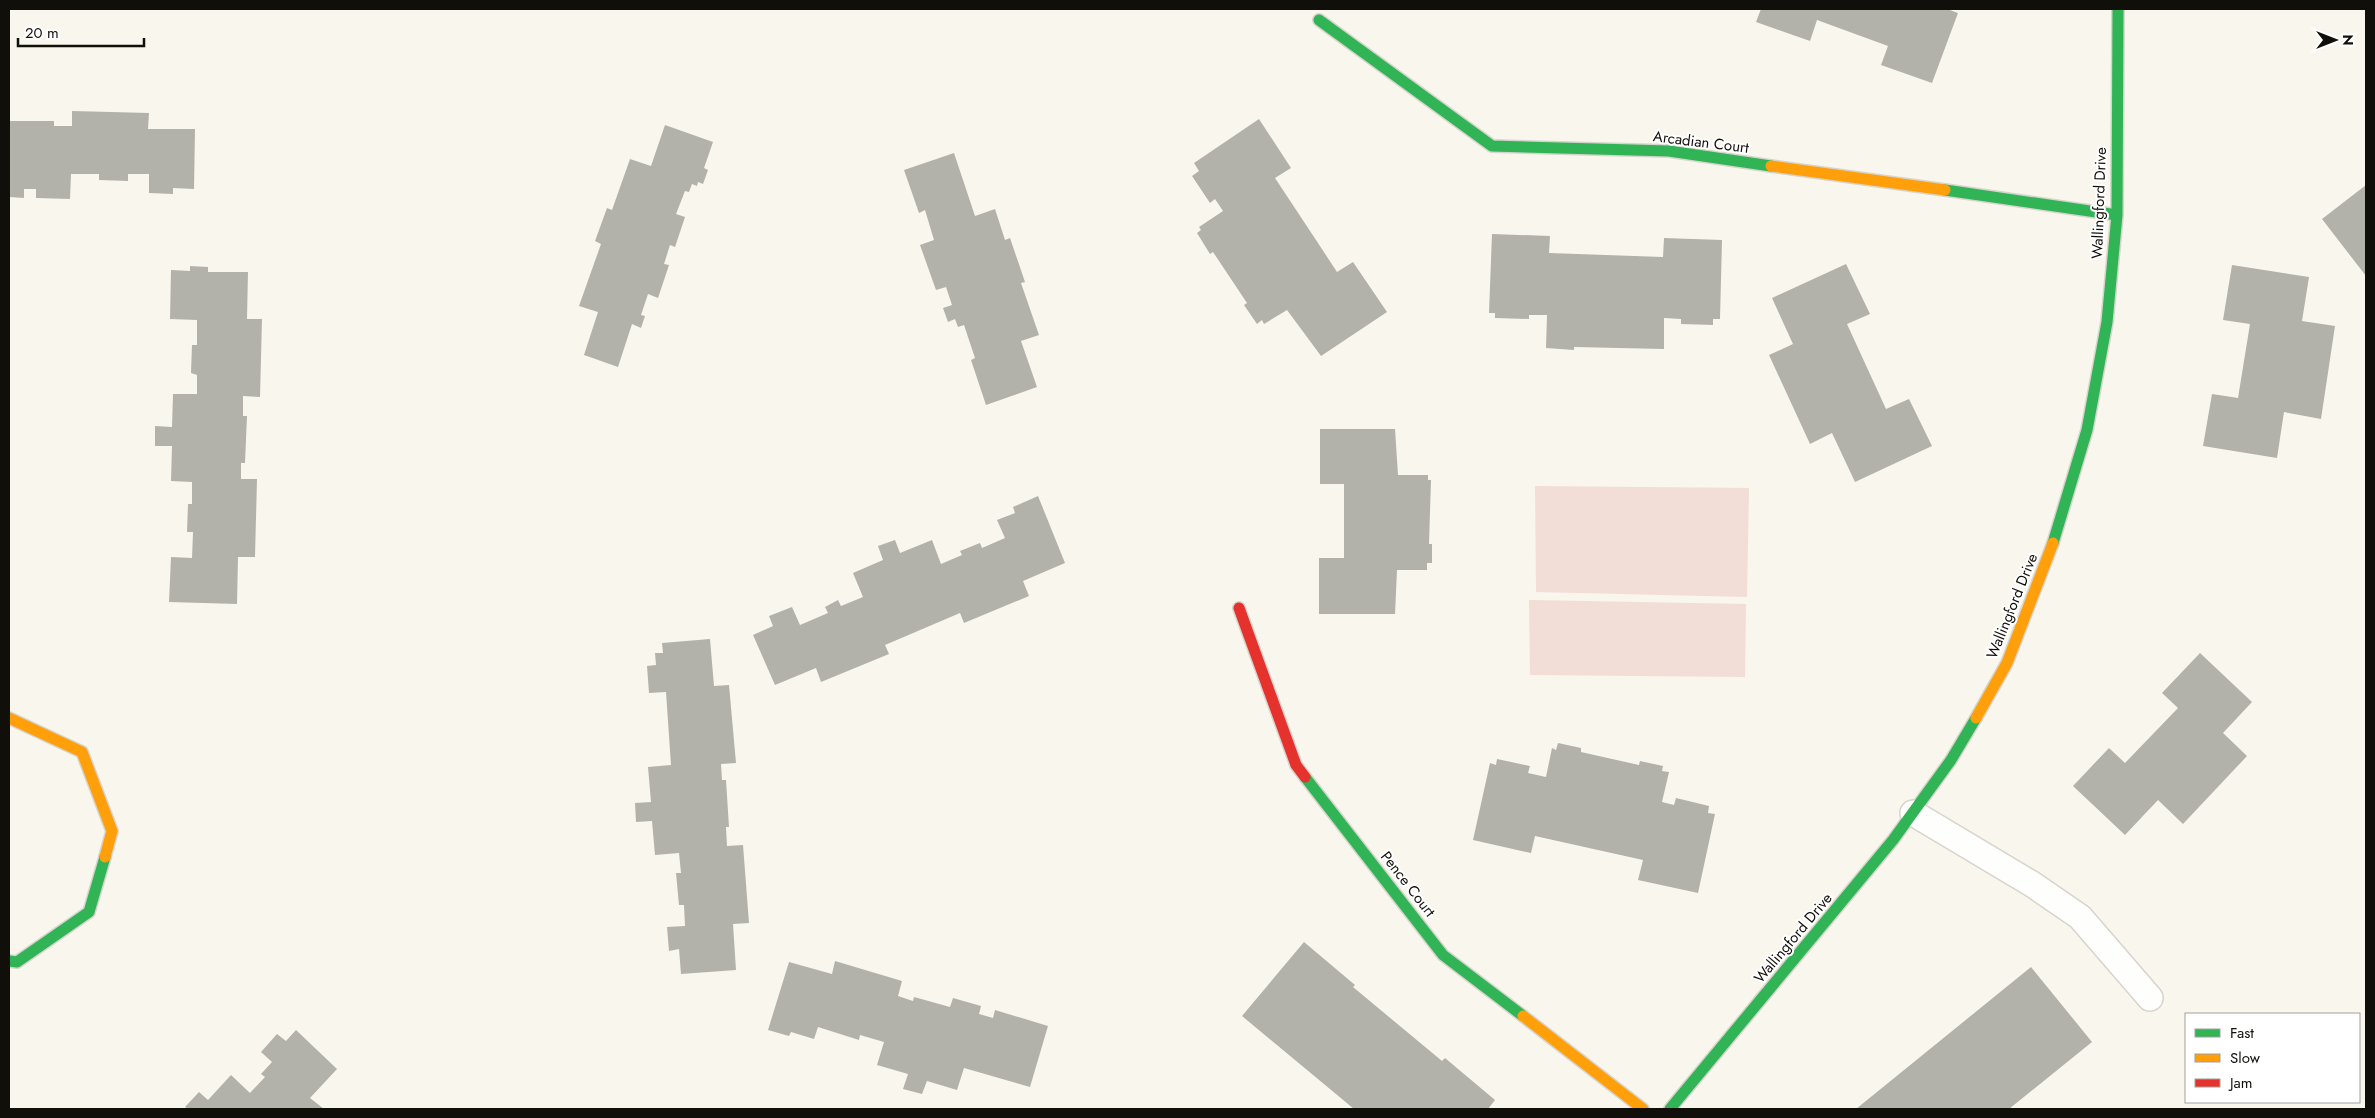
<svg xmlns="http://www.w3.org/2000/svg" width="2375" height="1118" viewBox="0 0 2375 1118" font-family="Jost,sans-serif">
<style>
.green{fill:#f2ddd7}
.building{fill:#b2b2ab}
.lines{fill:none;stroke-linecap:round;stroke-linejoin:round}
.lane-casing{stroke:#d6d4cd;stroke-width:28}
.fast-casing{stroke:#d6d4cd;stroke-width:14}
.slow-casing{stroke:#d6d4cd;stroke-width:14}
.jam-casing{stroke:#d6d4cd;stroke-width:14}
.lane{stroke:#fefefc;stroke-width:25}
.fast{stroke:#30b455;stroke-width:11}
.slow{stroke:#ff9f0a;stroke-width:11}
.jam{stroke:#e5322d;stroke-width:11}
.labels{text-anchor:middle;stroke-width:4;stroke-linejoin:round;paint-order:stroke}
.street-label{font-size:15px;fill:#110f0a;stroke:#fff}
</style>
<rect width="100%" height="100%" fill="#f9f6ed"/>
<path class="green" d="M1535,486L1749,488L1747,597L1536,592Z
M1529,600L1746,604L1745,677L1530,675Z"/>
<path class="building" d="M1761,9H1947L1958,13L1932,83L1881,65L1888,46L1817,20L1810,41L1756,22Z
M72,111L149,113L148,129H195L194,189L173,188V194L149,193V174H128V181L99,180V174H71L70,199L36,198V189H24V198L9,197V121H54V126H72Z
M1259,119L1291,168L1275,178L1316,240L1337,272L1353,262L1387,312L1321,356L1287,310L1264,324L1262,320L1257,324L1244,305L1247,303L1213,252L1210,254L1197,233L1201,230L1199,227L1223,211L1215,199L1210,203L1192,176L1199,171L1194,163Z
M665,125L713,142L704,168L708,170L703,184L698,182L697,186L692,184L689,192L685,191L676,214L685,217L675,247L670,245L664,264L669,265L658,298L648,294L641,315L645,316L641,328L632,324L618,367L584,355L598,312L579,306L601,244L595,241L607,208L612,210L630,159L651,166Z
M954,153L975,216L995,209L1005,240L1010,238L1025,282L1021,283L1039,335L1021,341L1037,387L986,405L971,360L975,358L964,325L958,327L955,319L948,322L943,308L952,305L946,287L936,290L920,245L934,240L925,210L919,213L904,170Z
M2366,185V276L2322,219Z
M1492,234L1550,236L1549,253L1663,257L1664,238L1722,240L1720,319H1713V325L1681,324V319L1664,318V349L1574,347V350L1546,348L1547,315H1529V319L1495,318V313H1489Z
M1846,264L1870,314L1847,324L1886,409L1909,399L1932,446L1855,482L1832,433L1810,444L1769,355L1793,344L1772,298Z
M2232,265L2309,277L2302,321L2335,326L2321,419L2284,412L2277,458L2203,446L2212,394L2238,398L2250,324L2223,320Z
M190,266L208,267V272H248L247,319H262L260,397L243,396V416H247L245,463H241V479H257L255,557H238L237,604L169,602L171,557L192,558L193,532H187L188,504H192V482L171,481L172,446H155V426L172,427L173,394H197V375L191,373L192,345H197V320L170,319L171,270L190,271Z
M1320,429H1395L1398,475H1428V480H1431L1429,544H1432V563H1427V570H1397L1395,614H1319V558H1344V484H1320Z
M1038,496L1065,563L1023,581L1029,596L964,623L960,613L885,645L889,654L821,682L816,668L775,685L753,635L773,626L769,616L792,607L800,625L828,613L825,607L838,600L841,606L863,597L853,573L883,560L878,546L895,540L900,553L932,540L941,564L962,555L960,551L980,543L982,548L1005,538L997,520L1015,513L1013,507Z
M710,639L714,686L729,685L736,763L721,764L722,780H726L729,827H726L727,846L743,845L749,923L733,924L736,970L681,974L679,949L669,951L667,927L685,926L684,905H679L676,873H681L679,853L655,855L652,821L636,822L635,803L651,802L648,767L671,765L666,692L649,693L647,666L656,665L655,653H663L662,643Z
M2200,653L2252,702L2223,733L2247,756L2183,824L2158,800L2125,835L2073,786L2109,748L2125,763L2178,708L2162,693Z
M1558,743L1581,748V752L1639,765L1640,761L1663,766L1662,771L1669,772L1662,802L1674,805L1676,798L1709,806L1708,813L1715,814L1698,893L1638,880L1643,860L1535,836L1531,853L1473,840L1490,763L1496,765L1497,759L1530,766L1528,773L1546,777L1552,748L1556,750Z
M1304,942L1355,985L1353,987L1442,1061L1445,1058L1495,1100L1488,1109H1354L1242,1016Z
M835,961L902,981L898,996L913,1001L914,997L950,1007L953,998L981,1006L979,1014L993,1018L995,1010L1048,1026L1030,1087L964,1068L957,1090L927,1081L922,1094L903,1089L908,1074L877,1065L884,1042L860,1035L859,1040L818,1027L814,1039L791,1032L789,1036L768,1030L789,962L832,974Z
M2031,967L2092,1042L2009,1109H1856Z
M296,1030L337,1069L310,1098L324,1109H188L185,1107L199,1092L208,1100L231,1075L250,1093L265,1077L261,1074L272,1062L261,1052L277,1034L286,1041Z"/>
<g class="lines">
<defs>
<path id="lane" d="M1913,813L2032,884L2080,917L2150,998"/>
<path id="fast" d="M1319,20L1492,146L1669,151L1771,166
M1945,190L2117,215
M2053,543L2087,430L2107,322L2117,215L2118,9
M1305,777L1443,955L1523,1016
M9,961L17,962L89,912L105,857
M1670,1109L1893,840L1951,760L1976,718"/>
<path id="slow" d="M1771,166L1945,190
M9,718L82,752L112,831L105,857
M1976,718L2007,663L2053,543
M1523,1016L1643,1109"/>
<path id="jam" d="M1239,608L1296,765L1305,777"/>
</defs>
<use href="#lane" class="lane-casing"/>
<use href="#fast" class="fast-casing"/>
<use href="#slow" class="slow-casing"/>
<use href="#jam" class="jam-casing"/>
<use href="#lane" class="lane"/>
<use href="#fast" class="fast"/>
<use href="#slow" class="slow"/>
<use href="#jam" class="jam"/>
</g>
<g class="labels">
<g class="street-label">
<text transform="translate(1701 142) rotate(7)" y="5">Arcadian Court</text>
<text transform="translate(2099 203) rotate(-88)" y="5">Wallingford Drive</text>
<text transform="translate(2012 606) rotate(-68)" y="5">Wallingford Drive</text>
<text transform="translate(1408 884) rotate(52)" y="5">Pence Court</text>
<text transform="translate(1793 938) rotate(-50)" y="5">Wallingford Drive</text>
</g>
</g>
<rect width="2375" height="1118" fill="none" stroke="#110f0a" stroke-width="20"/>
<rect x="2185" y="1013" width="175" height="90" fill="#ffffff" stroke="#a09f9d"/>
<rect x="2195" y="1029" width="25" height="8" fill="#30b455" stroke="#a09f9d"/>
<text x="2230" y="1038" font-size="15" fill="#110f0a">Fast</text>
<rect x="2195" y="1054" width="25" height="8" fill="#ff9f0a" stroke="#a09f9d"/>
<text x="2230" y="1063" font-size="15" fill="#110f0a">Slow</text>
<rect x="2195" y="1079" width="25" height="8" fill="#e5322d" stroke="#a09f9d"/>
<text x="2230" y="1088" font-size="15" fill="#110f0a">Jam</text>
<g transform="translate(2335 40) rotate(90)" stroke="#ffffff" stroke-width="4" paint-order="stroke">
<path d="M0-4L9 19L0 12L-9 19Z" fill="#110f0a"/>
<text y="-8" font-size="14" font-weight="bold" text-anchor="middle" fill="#110f0a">N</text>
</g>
<path d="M18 38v8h126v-8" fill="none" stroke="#110f0a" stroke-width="2.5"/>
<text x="25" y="38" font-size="15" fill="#110f0a" stroke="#ffffff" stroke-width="4" paint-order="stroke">20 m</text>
</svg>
